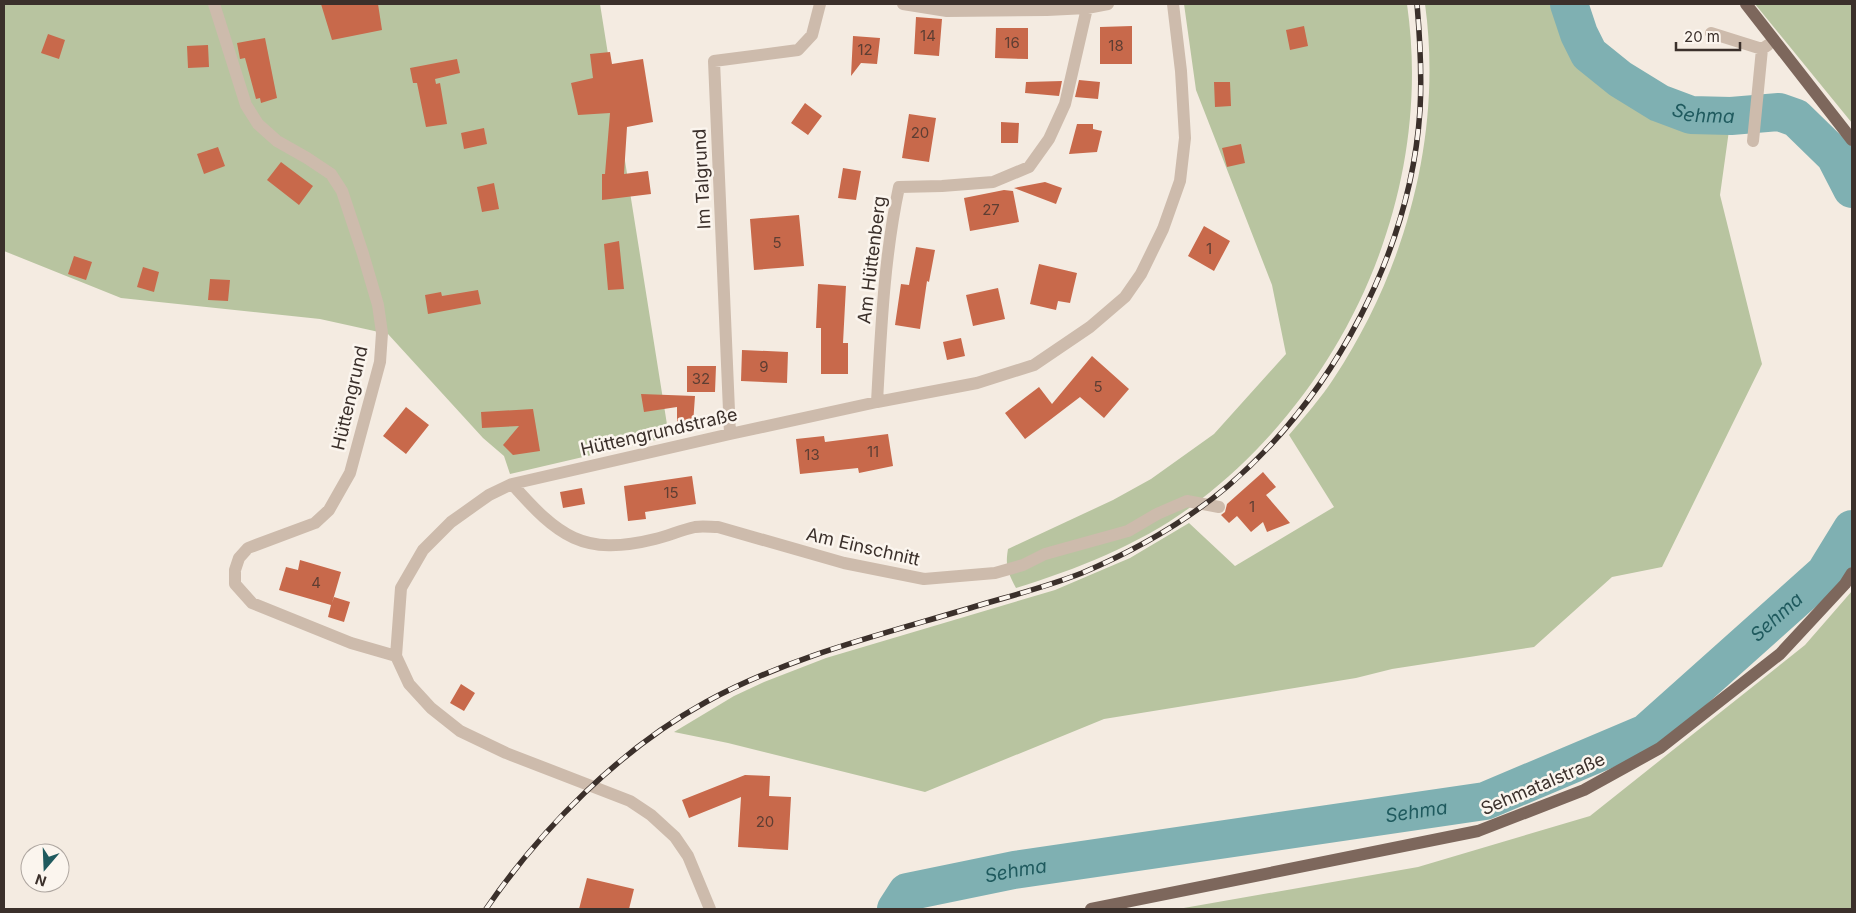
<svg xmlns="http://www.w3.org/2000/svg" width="1856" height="913" viewBox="0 0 1856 913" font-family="Inter,sans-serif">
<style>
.green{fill:#b8c4a0}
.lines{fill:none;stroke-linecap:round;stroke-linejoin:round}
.river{stroke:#7fb0b2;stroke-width:38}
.building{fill:#c8694b}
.minor{stroke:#cdbbac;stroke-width:12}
.major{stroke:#7d675c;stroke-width:12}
.rail-casing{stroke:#3b302b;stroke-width:5.5}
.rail{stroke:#fbf5ee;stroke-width:4;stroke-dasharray:11;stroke-linecap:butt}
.labels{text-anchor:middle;stroke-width:5;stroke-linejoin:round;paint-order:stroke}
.number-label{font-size:15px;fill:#5e3e33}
.street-label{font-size:18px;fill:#3b302b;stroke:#fbf5ee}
.water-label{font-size:19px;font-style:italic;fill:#1f5a5e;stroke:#fbf5ee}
</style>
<rect width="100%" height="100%" fill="#f4ebe1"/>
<path class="green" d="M4,4H600L669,437L510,474L504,456L483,438L388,334L320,319L121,298L4,251Z
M1184,4H1407C1434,191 1349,385 1200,500C1146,542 1081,568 1016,588C1008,572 1005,567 1008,549L1113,500L1151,479L1214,434L1286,354L1272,285L1196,90Z
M1425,4H1571C1575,20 1579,42 1590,54C1607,74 1667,111 1692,115C1705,117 1718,116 1731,116L1720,195L1762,364L1662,567L1612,577L1534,647L1392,669L1356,678L1104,719L925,792L728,743L674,732L734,696L764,682L826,658L1055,590L1130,558L1189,523L1235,566L1334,507L1289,435C1305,416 1321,398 1334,378C1406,269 1443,134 1425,4Z
M1755,4H1852V123Z
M1852,591V909H1178L1418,867L1590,816L1805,645Z"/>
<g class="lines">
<g class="river">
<path id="s1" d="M1569,4L1579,34L1589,54L1620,79L1659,103L1691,115L1731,116L1779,112L1796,118L1835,156L1852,189"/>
<path id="s2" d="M896,909L907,892L1014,870L1485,801L1646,733L1825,573L1852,529"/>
</g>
</g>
<path class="building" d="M321,4H378L382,30L332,40Z
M916,17L942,19L939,56L914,54Z
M1132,26V64H1100V27Z
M1304,26L1308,46L1290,50L1286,30Z
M996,28H1028V59L995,58Z
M48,34L65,40L59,59L41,53Z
M853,36L880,38L877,64L861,63L851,76Z
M265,38L277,98L261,103L260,98L256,99L245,58L240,59L237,43Z
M208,45L209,67L188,68L187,46Z
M610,52L612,64L643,59L653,122L627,127L624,174L648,171L651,194L602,200V174H605L610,113L578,115L571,83L593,78L590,54Z
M457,59L460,73L435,79L436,84L440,83L447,124L426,127L417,83H413L410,68Z
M1079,80L1100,82L1098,99L1075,97Z
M1062,81L1059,96L1025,93L1026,82Z
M1214,82H1230L1231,106L1215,107Z
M805,103L822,116L808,135L791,123Z
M909,114L936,118L929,162L902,158Z
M1001,122L1019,123L1018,143H1001Z
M1077,124H1093V129L1102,131L1097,152L1069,154Z
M484,128L487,144L464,149L461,133Z
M1241,144L1245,163L1227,167L1222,148Z
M218,147L225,166L204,174L197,154Z
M281,162L313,186L299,205L267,180Z
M843,168L861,171L856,200L838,198Z
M1045,182L1062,188L1056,204L1014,188Z
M494,183L499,209L482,212L477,187Z
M1004,190L1013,191L1019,222L970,231L964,198Z
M799,215L804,266L754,270L750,219Z
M1204,226L1230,241L1214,271L1188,256Z
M619,241L624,289L608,290L604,244Z
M916,247L935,250L929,282L927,281L920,329L895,325L901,284L909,285Z
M74,256L92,262L86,280L68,274Z
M1039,264L1077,273L1070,303L1058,301L1056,310L1030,304Z
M143,267L159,272L154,292L137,287Z
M210,279L230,280L228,301L208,300Z
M818,284L846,286L843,343H848V374H821V328H816Z
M998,288L1005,319L973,326L966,295Z
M478,290L481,304L428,314L425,295L441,292L442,296Z
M961,338L965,356L947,360L943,342Z
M742,350L788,352L787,383L741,381Z
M1092,356L1129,389L1104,418L1080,397L1025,439L1005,413L1039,387L1052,404Z
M687,366H716L715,392H687Z
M641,394L695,396L693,424L677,423V407L644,412Z
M406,407L429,425L406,454L383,436Z
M533,409L540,451L513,455L503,445L519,426L482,428L481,412Z
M888,434L893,466L859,473L858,468L800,474L796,439L824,436L825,442Z
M1263,472L1276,487L1266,495L1290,523L1267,532L1263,522L1251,532L1237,516L1229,523L1221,515L1225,512L1227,504Z
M692,476L696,504L645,512L646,519L628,521L624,486Z
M582,488L585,504L563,508L560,492Z
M300,560L341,572L332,603L334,597L350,602L344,622L328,617L331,605L279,590L286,567L298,570Z
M461,684L475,693L464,711L450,703Z
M745,775L770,776L769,796L791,797L788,850L738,847L741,797L689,818L682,800Z
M587,878L634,889L629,909H579Z"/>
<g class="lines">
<path class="minor" d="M214,4L246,105L258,124L277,141L307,158L331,174L342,191L363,254L378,305L382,333L380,362L350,473L329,510L315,523L248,548L239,558L235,570V584L252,603L351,643L396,656
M903,4L947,11L1047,10L1087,8L1108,4
M1711,33L1762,49L1768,45
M1753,141L1762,49
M877,402C881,330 884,257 899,187L942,186L993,182L1029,167L1049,139L1065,104L1087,8
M730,434L714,61L798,50L812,35L820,4
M512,484C558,536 583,557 655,539C668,536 681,530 695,527C702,526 711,527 718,527L844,563L924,579L995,573L1023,565L1045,554L1128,531L1157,514L1187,501L1219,507
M710,909L688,856L675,837L651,815L630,801L506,753L460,731L431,708L409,684L396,656L401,588L423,550L451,522L489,495L512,484L730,434L877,402L977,383L1034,365L1090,327L1125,297L1141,274L1163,229L1180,181L1185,138L1181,71L1173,4"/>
<path class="major" d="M1746,4L1852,140
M1091,909L1478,831L1584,790L1660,748L1780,654L1845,584L1852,573"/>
<defs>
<path id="rail" d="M486,909C541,829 620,749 706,702C792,655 888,633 980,605C1014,595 1049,586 1082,573C1134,551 1184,523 1228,486C1334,395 1411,250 1420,110C1422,74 1420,39 1417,4"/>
</defs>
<use href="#rail" class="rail-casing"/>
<use href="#rail" class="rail"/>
</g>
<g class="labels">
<g class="number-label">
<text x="928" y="41">14</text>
<text x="1012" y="48">16</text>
<text x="1116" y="51">18</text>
<text x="865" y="55">12</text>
<text x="920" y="138">20</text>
<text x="991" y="215">27</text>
<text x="777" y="248">5</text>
<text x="1209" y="254">1</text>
<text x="764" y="372">9</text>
<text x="701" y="384">32</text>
<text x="1098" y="392">5</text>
<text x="873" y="457">11</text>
<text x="812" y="460">13</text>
<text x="671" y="498">15</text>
<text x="1252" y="512">1</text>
<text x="316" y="588">4</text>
<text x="765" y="827">20</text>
</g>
<g class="street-label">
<text transform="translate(702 179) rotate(-93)" y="6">Im Talgrund</text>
<text transform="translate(872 260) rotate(-83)" y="6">Am Hüttenberg</text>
<text transform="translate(350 398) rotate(-77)" y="6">Hüttengrund</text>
<text transform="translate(659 432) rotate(-13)" y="6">Hüttengrundstraße</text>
<text transform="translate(863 547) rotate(13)" y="6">Am Einschnitt</text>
<text transform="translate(1543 784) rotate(-23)" y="6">Sehmatalstraße</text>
</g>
<g class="water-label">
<text dy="7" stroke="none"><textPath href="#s1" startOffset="186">Sehma</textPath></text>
<text dy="7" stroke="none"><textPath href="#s2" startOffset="955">Sehma</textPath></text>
<text dy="7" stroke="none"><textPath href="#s2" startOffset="536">Sehma</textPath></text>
<text dy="7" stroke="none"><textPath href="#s2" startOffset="131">Sehma</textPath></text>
</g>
</g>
<rect width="1856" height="913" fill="none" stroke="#3b302b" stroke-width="10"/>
<g transform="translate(45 868) rotate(199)"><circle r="24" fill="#fbf5ee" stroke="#aea6a0"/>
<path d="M0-4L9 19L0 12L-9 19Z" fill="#1f5a5e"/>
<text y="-8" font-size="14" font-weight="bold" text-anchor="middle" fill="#3b302b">N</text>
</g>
<path d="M1676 42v8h64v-8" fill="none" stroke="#3b302b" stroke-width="2.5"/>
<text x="1684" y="42" font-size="15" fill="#3b302b" stroke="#fbf5ee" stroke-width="4" paint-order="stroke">20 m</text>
</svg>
